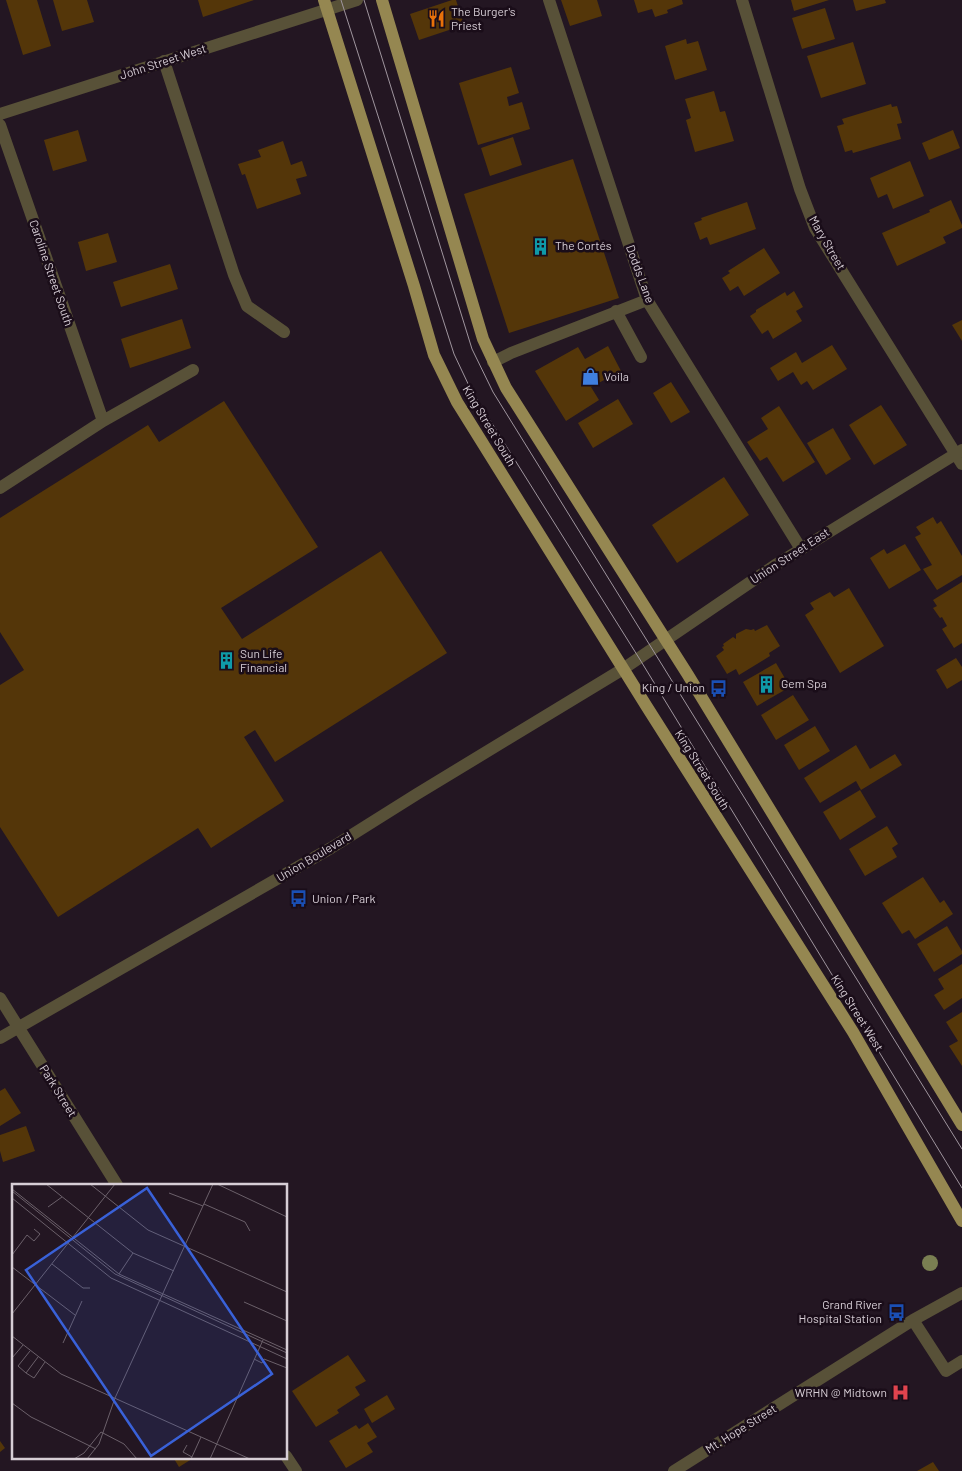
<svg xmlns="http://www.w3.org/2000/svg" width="962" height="1471" viewBox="0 0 962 1471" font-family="Barlow,sans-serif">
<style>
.building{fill:#543609}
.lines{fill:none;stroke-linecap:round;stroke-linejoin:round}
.minor{stroke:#585138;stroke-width:12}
.major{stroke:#958751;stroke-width:12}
.tram{stroke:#9f959e;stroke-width:1}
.tree{fill:#7a7f52}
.labels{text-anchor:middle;stroke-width:5;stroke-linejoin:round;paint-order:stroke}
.poi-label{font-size:12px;fill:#d7ced6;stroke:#1a0d19;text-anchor:start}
.street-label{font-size:12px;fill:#d7ced6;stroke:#1a0d19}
.inset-road{fill:none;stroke:#6b606a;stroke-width:1}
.view{fill:#3961d8;fill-opacity:0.15;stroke:#3961d8;stroke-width:2.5}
.inset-edge{fill:none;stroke:#d7ced6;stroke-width:2.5}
</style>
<rect width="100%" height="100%" fill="#231622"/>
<path class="building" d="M6,0H37L51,46L23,55Z
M53,0H87L94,22L62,31Z
M198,0H254L203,17Z
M452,0H456L464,25L419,40L410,14Z
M561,0H597L602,16L570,26Z
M634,0H682L683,4L667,10L668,13L655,17L652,9L638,13Z
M791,0H829L794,11Z
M853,0H885L886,3L856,11Z
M825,8L835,39L802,49L792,18Z
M686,39L687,44L698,41L707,70L675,80L665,46Z
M853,42L866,84L821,98L807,56Z
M511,67L519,93L507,97L509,106L522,102L530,129L478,145L459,83Z
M714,91L720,112L725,111L734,141L695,152L686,120L691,118L685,99Z
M891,104L892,107L897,106L902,123L897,124L901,139L853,153L852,150L845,152L837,126L844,124L842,119Z
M78,130L87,161L53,171L44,140Z
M953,130L960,148L929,160L922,143Z
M513,137L522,165L490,176L481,148Z
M283,141L291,165L302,161L307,176L296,179L301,194L257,209L245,174L242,175L238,164L261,157L258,150Z
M573,159L619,298L509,333L464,194Z
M910,161L924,196L893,209L887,194L878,198L870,178Z
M951,200L962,225V228L943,237L946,243L897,266L882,233L930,212L929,210Z
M747,202L756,229L710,245L707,237L700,240L694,223L702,220L701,218Z
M108,233L117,262L86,271L78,242Z
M764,248L780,273L744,296L738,286L730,291L722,278L730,273L728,271Z
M170,264L178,289L121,307L113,282Z
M794,291L803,307L796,311L802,321L773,339L768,330L762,334L750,316L756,312V310L785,292L787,296Z
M182,319L191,348L130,368L121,339Z
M962,320V341L952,325Z
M832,345L847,369L813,390L807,381L801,385L793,372L778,381L770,368L796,352L802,363Z
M608,346L621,371L591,387L599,400L566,421L535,371L578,347L585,359Z
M671,382L690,412L671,423L653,393Z
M618,399L633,424L593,448L578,423Z
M224,401L318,547L221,608L242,639L381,551L447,653L275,762L255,730L244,737L284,801L211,848L198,828L58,917L0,827V685L24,670L0,632V518L148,425L159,442Z
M881,405L907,445L874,465L849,425Z
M779,406L815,462L783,482L767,457L760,461L747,442L768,429L761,418Z
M833,428L851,459L826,475L807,443Z
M724,477L749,515L677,563L652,525Z
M933,517L937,524L941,521L962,556V575L937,590L923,569L932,565L915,537L921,534L916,527Z
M905,544L921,570L889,589L870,558L884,549L887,554Z
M962,582V643L954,648L942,629L947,626L942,617L940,618L933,608L937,606L933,600Z
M849,588L884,646L840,673L805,615L814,609L810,603L830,592L834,597Z
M767,625L780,646L769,653L770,656L739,675L736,669L727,674L716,656L724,650L722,647L724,646L723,644L733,637L736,639V634L746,629L751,630L754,629L755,631Z
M956,658L962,667V680L947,689L936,670Z
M776,663L790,687L757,706L743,682Z
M793,695L809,720L776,740L761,715Z
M815,726L830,751L799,770L784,745Z
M856,745L870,769L895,754L902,765L861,790L856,781L820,803L804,778Z
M860,790L876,817L840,840L823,812Z
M887,826L898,844L892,848L897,857L865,876L849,849Z
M923,877L940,903L944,900L953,914L915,939L909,930L902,934L882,903Z
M947,926L962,951V954L934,972L917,944Z
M962,964V998L944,1010L934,995L944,989L938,979Z
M962,1012V1066L949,1046L958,1041L946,1022Z
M5,1088L21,1113L0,1126V1091Z
M26,1126L35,1151L3,1162L0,1151V1135Z
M348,1355L366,1381L355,1387L360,1395L337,1410L339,1413L316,1427L292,1391Z
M387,1395L395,1409L372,1423L364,1409Z
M368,1423L377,1437L367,1443L373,1452L346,1468L329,1441L356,1425L359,1429Z
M0,1441L5,1448L0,1452Z
M173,1457H195L179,1467Z
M933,1462L939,1471H917Z"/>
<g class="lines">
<path class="minor" d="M549,0L647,300L801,549
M742,0L800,189L815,228L962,464
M164,61L234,275L247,306L284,332
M0,114L357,0
M0,125L103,421
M616,311L641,357
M493,362L511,353L647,300
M0,488L103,421L193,370
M0,998L117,1185
M0,1038L331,848L417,794L623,669L777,564L962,450
M913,1320L946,1371L962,1361
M286,1456L296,1471
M674,1471L913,1320L962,1293"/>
<path class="major" d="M324,0L414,286L434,355L457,402L647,707L853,1032L962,1221
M382,0L483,339L506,388L688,675L962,1125"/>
<path class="tram" d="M341,0L454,354L471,390L639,658L962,1188
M364,0L472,349L493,392L962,1149"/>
</g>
<circle class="tree" cx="930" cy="1263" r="8"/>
<defs>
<symbol id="restaurant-bare" viewBox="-9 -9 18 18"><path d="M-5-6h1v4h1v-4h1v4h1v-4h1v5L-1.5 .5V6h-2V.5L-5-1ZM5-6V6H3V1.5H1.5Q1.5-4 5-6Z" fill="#e8710a" stroke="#1a0d19" stroke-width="2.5" paint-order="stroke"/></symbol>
<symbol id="building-bare" viewBox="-9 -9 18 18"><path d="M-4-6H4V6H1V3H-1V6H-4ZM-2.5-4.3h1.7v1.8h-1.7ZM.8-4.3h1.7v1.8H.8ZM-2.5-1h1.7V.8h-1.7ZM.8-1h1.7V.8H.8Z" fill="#0f9aa8" stroke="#1a0d19" stroke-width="2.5" paint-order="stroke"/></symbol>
<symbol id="shop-bare" viewBox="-9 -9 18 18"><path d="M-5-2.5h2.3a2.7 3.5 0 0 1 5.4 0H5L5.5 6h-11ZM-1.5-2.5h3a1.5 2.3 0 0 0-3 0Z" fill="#3f7fe0" stroke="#1a0d19" stroke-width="2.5" paint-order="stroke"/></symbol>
<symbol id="bus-bare" viewBox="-9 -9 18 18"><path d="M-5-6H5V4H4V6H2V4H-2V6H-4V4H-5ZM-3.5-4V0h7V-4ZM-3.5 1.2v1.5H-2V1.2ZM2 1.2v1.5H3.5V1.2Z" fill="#1a4fb4" stroke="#1a0d19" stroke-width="2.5" paint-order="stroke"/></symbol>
<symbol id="hospital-bare" viewBox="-9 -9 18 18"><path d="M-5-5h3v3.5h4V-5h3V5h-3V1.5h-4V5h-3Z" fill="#e0444e" stroke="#1a0d19" stroke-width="2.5" paint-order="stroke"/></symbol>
</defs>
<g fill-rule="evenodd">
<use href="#restaurant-bare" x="424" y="6" width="25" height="25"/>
<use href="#building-bare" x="528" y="234" width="25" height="25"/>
<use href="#shop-bare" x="578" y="364" width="25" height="25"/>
<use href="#building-bare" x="214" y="648" width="25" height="25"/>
<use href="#building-bare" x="754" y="672" width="25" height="25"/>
<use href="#bus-bare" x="706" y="676" width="25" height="25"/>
<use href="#bus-bare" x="286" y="886" width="25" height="25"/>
<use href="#bus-bare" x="884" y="1300" width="25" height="25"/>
<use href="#hospital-bare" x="888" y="1380" width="25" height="25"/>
</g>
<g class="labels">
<g class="poi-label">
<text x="451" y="16">The Burger's<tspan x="451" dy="14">Priest</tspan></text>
<text x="555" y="250">The Cortés</text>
<text x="604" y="381">Voila</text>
<text x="240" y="658">Sun Life<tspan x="240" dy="14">Financial</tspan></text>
<text x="781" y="688">Gem Spa</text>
<text x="705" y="692" text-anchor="end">King / Union</text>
<text x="312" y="903">Union / Park</text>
<text x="882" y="1309" text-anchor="end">Grand River<tspan x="882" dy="14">Hospital Station</tspan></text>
<text x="887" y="1397" text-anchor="end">WRHN @ Midtown</text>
</g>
<g class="street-label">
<text transform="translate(163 62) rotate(-18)" y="4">John Street West</text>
<text transform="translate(827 243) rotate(60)" y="4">Mary Street</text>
<text transform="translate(51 273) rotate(71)" y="4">Caroline Street South</text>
<text transform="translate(640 274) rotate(70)" y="4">Dodds Lane</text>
<text transform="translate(489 426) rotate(59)" y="4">King Street South</text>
<text transform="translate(790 556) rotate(-33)" y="4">Union Street East</text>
<text transform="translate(702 770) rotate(58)" y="4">King Street South</text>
<text transform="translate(314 857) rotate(-31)" y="4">Union Boulevard</text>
<text transform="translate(857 1013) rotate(58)" y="4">King Street West</text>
<text transform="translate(58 1091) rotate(58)" y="4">Park Street</text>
<text transform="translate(741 1429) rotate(-32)" y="4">Mt. Hope Street</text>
</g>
</g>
<g transform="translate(12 1184)">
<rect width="275" height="275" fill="#231622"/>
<path class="inset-road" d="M34,0L121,69L162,87M78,0L136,46L275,108M205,0L275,33M0,5L107,90L275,166M0,7L103,90L275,169M157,9L191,22M0,14L99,94L275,175M192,20L233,38L238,47M36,23L50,13M0,71L15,51L22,57L28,50L22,45M40,80L71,104H78M0,83L63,131M107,90L121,69M232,118L275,137M0,130L103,0M0,152L49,190L238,275M51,159L70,117M18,167L6,182L14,189L22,194L33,178M0,174L11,161M242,175L250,179L252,175L275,184M14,189L26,173M0,219L19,233L84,265M89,248L112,260L125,275M175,261L171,268L180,273M62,275L72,269L89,248M75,275L87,260L103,214L201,0M179,275L189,253M198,275L251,156"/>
<path class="view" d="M135,4L260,190L139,272L14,86Z"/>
<rect width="275" height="275" class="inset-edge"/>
</g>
</svg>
